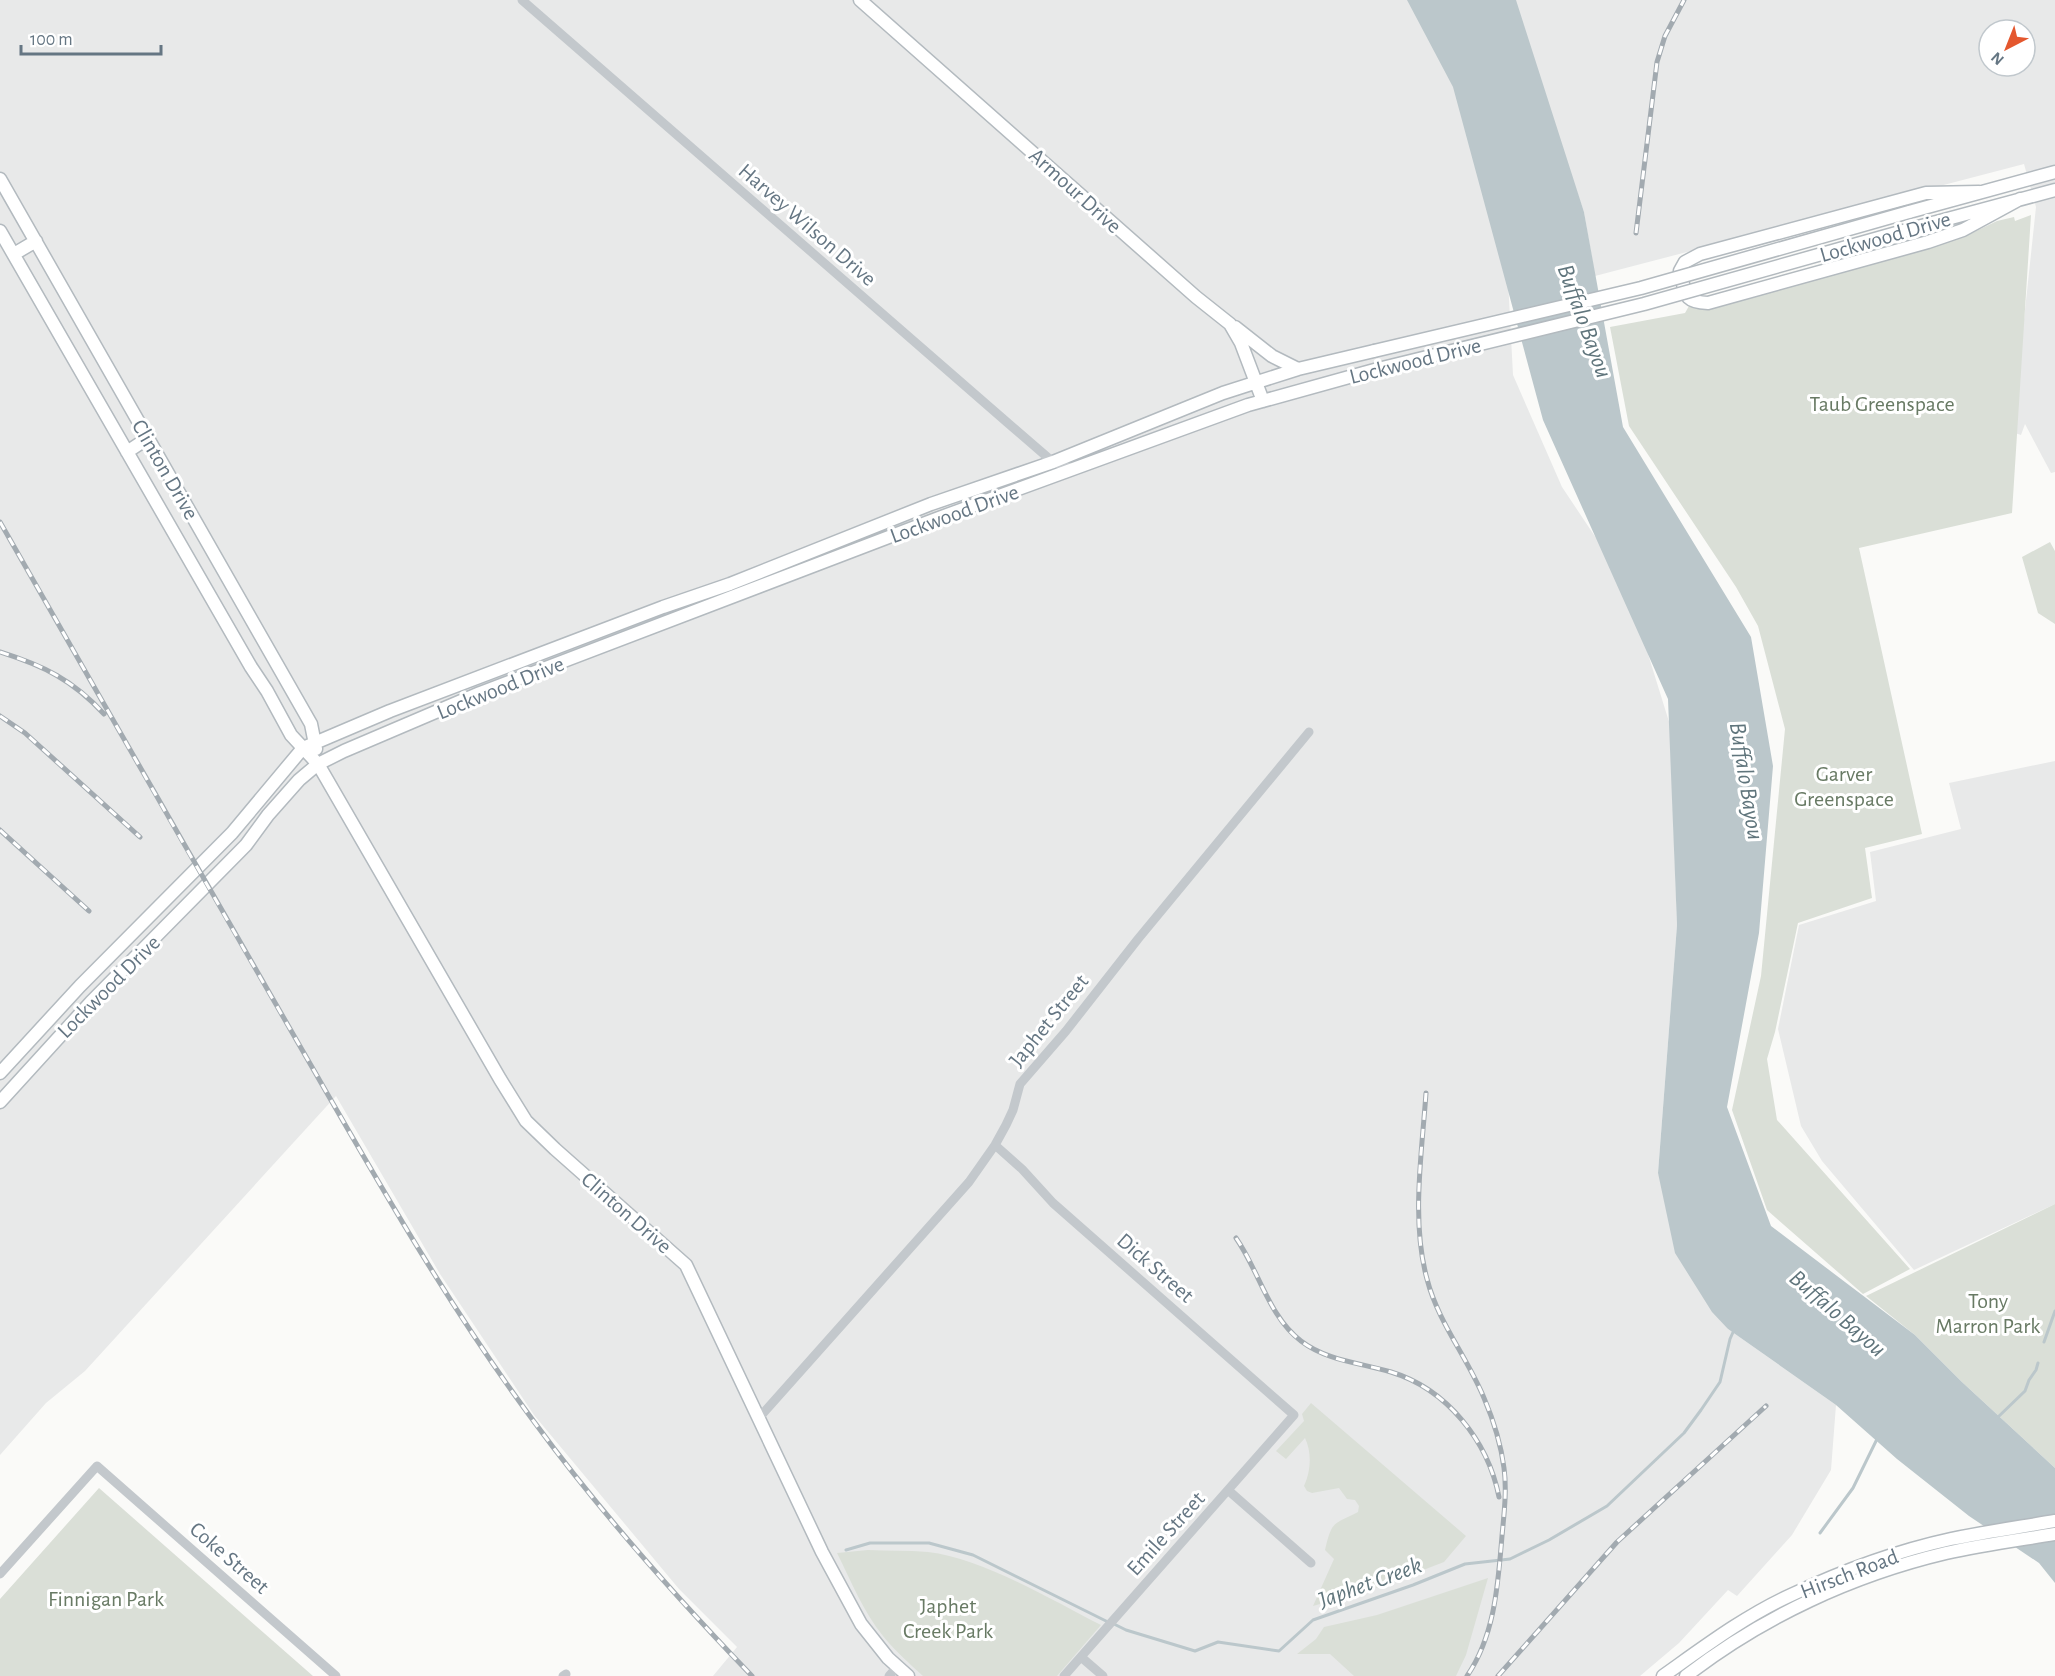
<svg xmlns="http://www.w3.org/2000/svg" width="2055" height="1676" viewBox="0 0 2055 1676" font-family="'Alegreya Sans',sans-serif">
<style>
.built{fill:#e8e9e9;fill-rule:evenodd}
.green{fill:#dadfd7}
.water{fill:#bbc7cb}
.lines{fill:none;stroke-linecap:round;stroke-linejoin:round}
.stream{stroke:#bbc7cb;stroke-width:3}
.secondary-casing{stroke:#b3babf;stroke-width:15}
.street{stroke:#c3c8cc;stroke-width:9}
.secondary{stroke:#fff;stroke-width:12}
.rail-casing{stroke:#a2aab0;stroke-width:5}
.rail{stroke:#fff;stroke-width:3;stroke-dasharray:9;stroke-linecap:butt}
.secondary-bridge-casing{stroke:#b3babf;stroke-width:15;stroke-linecap:butt}
.secondary-bridge{stroke:#fff;stroke-width:12}
.labels{text-anchor:middle;stroke-width:6;stroke-linejoin:round;paint-order:stroke}
.street-label{font-size:22px;fill:#657683;stroke:#fff}
.park-label{font-size:22px;fill:#687a64;stroke:#fff}
.water-label{font-size:24px;font-style:italic;fill:#60757c;stroke:#fff}
</style>
<rect width="100%" height="100%" fill="#fafaf8"/>
<path class="built" d="M0,0H1408L1472,119L1508,280L1513,375L1562,487L1626,583L1670,725L1677,925L1658,1173L1728,1329L1836,1405L1831,1470L1792,1535L1737,1596L1728,1590L1679,1643L1640,1676H713L737,1647L679,1589L534,1415L440,1274L336,1096L85,1371L46,1403L0,1455Z
M1510,0H2055V472L2051,473L2025,424L2021,435L2012,432L2036,207L2024,164L1595,276L1584,212ZM1989,30H2025V66H1989Z
M2055,761V1204L1914,1270L1822,1161L1801,1126L1778,1029L1799,925L1876,901L1870,852L1961,829L1949,783Z"/>
<path class="green" d="M2031,215L2012,513L1859,548L1922,834L1865,848L1872,898L1798,923L1775,1032L1767,1059L1777,1120L1910,1269L1863,1294L1767,1210L1732,1110L1761,976L1785,729L1758,626L1736,587L1629,426L1610,327L1685,313L1689,306L1705,308L1880,261L1972,233L1997,221L2014,217L2015,221Z
M2050,542L2055,551V624L2038,613L2022,557Z
M2055,1204V1468L1962,1382L1915,1335L1866,1296Z
M1311,1403L1466,1536L1444,1562L1379,1587L1313,1606L1334,1559L1325,1550C1332,1520 1333,1525 1358,1512L1359,1506L1355,1500L1347,1499L1339,1488L1312,1493L1307,1491L1304,1486C1311,1471 1312,1453 1305,1438L1286,1459L1276,1451L1304,1421L1302,1414Z
M99,1488L313,1676H0V1599Z
M868,1550C888,1551 908,1550 928,1552C982,1558 1052,1600 1101,1625L1057,1676H923C909,1663 895,1651 883,1636C863,1611 851,1581 837,1553Z
M1488,1578L1466,1655L1456,1676H1354L1330,1654H1297L1316,1639L1324,1627L1377,1615Z"/>
<path class="water" d="M1407,0H1516L1584,212L1623,427L1751,637L1773,766L1759,933L1727,1107L1771,1226L1915,1335L1962,1382L2055,1468V1583L2039,1563L1969,1516L1897,1459L1836,1405L1728,1329L1712,1312L1675,1253L1658,1173L1677,925L1668,699L1543,420L1453,87Z"/>
<g class="lines">
<path class="stream" d="M2044,1342L2055,1311
M1997,1418L2025,1391L2029,1380L2036,1370L2038,1363
M1820,1533L1853,1488L1878,1437
M846,1550L870,1543H929L973,1555L1108,1622
M1114,1624L1126,1630L1195,1651L1218,1642L1279,1651L1313,1620L1413,1585L1465,1564L1510,1559L1549,1540L1607,1506L1684,1433L1701,1410L1720,1382L1730,1339L1734,1330"/>
<defs>
<path id="secondary" d="M860,0L1196,297L1230,324L1241,343L1263,401
M0,179L311,724L316,749
M1979,192L1926,193L1700,254L1685,262L1680,271C1686,293 1682,302 1708,303L1928,242L1963,230L2020,199
M1909,212L2055,172
M1914,228L2055,190
M0,231L251,667L267,691L291,735L318,764L500,1079L526,1121L555,1149L686,1265L822,1552L861,1624L888,1658L908,1676
M14,254L36,241
M1235,327L1272,356L1298,369
M127,452L148,438
M0,1073L80,986L232,833L303,748L390,711L663,607L730,584L931,504L1053,462L1223,393L1298,369L1374,351
M0,1102L91,1002L246,845L268,815L299,780L318,764L344,751L480,693L936,519L1248,405L1378,369
M1663,1676C1704,1647 1745,1616 1791,1595C1842,1571 1896,1551 1951,1539C1985,1532 2020,1527 2055,1521
M1686,1676C1762,1617 1853,1575 1946,1553C1982,1545 2019,1540 2055,1534"/>
</defs>
<use href="#secondary" class="secondary-casing"/>
<path class="street" d="M522,0L1009,424L1053,462L1073,469
M995,1145L1022,1169L1053,1203L1294,1415L1064,1676
M758,1419L969,1182L995,1145L1006,1125L1013,1110L1020,1084L1066,1031L1138,939L1309,732
M1229,1491L1311,1563
M0,1574L97,1466L336,1676
M1081,1657L1103,1676
M563,1676L566,1674
M889,1676L897,1667"/>
<use href="#secondary" class="secondary"/>
<defs>
<path id="rail" d="M1636,233L1657,62L1665,36L1684,0
M0,522C99,695 197,868 297,1041C372,1171 445,1302 535,1423C601,1513 675,1596 752,1676
M0,652C44,666 73,680 104,714
M0,716L25,733L140,837
M0,830L89,911
M1426,1093C1422,1152 1411,1221 1427,1279C1438,1322 1467,1357 1484,1398C1493,1419 1501,1445 1504,1468C1507,1490 1504,1514 1502,1536C1498,1584 1495,1635 1467,1676
M1236,1238C1259,1271 1269,1317 1301,1341C1327,1361 1361,1363 1391,1372C1447,1389 1488,1441 1499,1497
M1498,1676L1617,1542L1766,1406"/>
</defs>
<use href="#rail" class="rail-casing"/>
<use href="#rail" class="rail"/>
<defs>
<path id="secondary-bridge" d="M1374,351L1641,288L1909,212
M1378,369L1644,304L1914,228"/>
</defs>
<use href="#secondary-bridge" class="secondary-bridge-casing"/>
<use href="#secondary-bridge" class="secondary-bridge"/>
</g>
<g class="labels">
<g class="street-label">
<text transform="translate(1076 190) rotate(42)" y="8">Armour Drive</text>
<text transform="translate(808 224) rotate(41)" y="8">Harvey Wilson Drive</text>
<text transform="translate(1885 236) rotate(-16)" y="8">Lockwood Drive</text>
<text transform="translate(1415 360) rotate(-14)" y="8">Lockwood Drive</text>
<text transform="translate(166 469) rotate(60)" y="8">Clinton Drive</text>
<text transform="translate(954 513) rotate(-20)" y="8">Lockwood Drive</text>
<text transform="translate(500 687) rotate(-22)" y="8">Lockwood Drive</text>
<text transform="translate(108 986) rotate(-45)" y="8">Lockwood Drive</text>
<text transform="translate(1048 1020) rotate(-51)" y="8">Japhet Street</text>
<text transform="translate(627 1212) rotate(41)" y="8">Clinton Drive</text>
<text transform="translate(1156 1267) rotate(41)" y="8">Dick Street</text>
<text transform="translate(1165 1533) rotate(-48)" y="8">Emile Street</text>
<text transform="translate(230 1557) rotate(41)" y="8">Coke Street</text>
<text transform="translate(1849 1573) rotate(-21)" y="8">Hirsch Road</text>
</g>
<g class="park-label">
<text x="1882" y="411">Taub Greenspace</text>
<text x="1844" y="781">Garver<tspan x="1844" dy="25">Greenspace</tspan></text>
<text x="1988" y="1308">Tony<tspan x="1988" dy="25">Marron Park</tspan></text>
<text x="106" y="1606">Finnigan Park</text>
<text x="948" y="1613">Japhet<tspan x="948" dy="25">Creek Park</tspan></text>
</g>
<g class="water-label">
<text transform="translate(1585 321) rotate(70)" y="8">Buffalo Bayou</text>
<text transform="translate(1747 781) rotate(81)" y="8">Buffalo Bayou</text>
<text transform="translate(1838 1313) rotate(41)" y="8">Buffalo Bayou</text>
<text transform="translate(1370 1582) rotate(-20)" y="8">Japhet Creek</text>
</g>
</g>
<g transform="translate(2007 48) rotate(222)"><circle r="28" fill="#ffffff" stroke="#c1c8cd" stroke-width="1.5"/>
<path d="M0-4.5L10 22L0 15L-10 22Z" fill="#e4572e"/>
<text y="-9" font-size="16" font-weight="bold" text-anchor="middle" fill="#657683">N</text>
</g>
<path d="M21 45v9h140v-9" fill="none" stroke="#657683" stroke-width="3"/>
<text x="30" y="45" font-size="18" fill="#657683" stroke="#ffffff" stroke-width="4.5" paint-order="stroke">100 m</text>
</svg>
